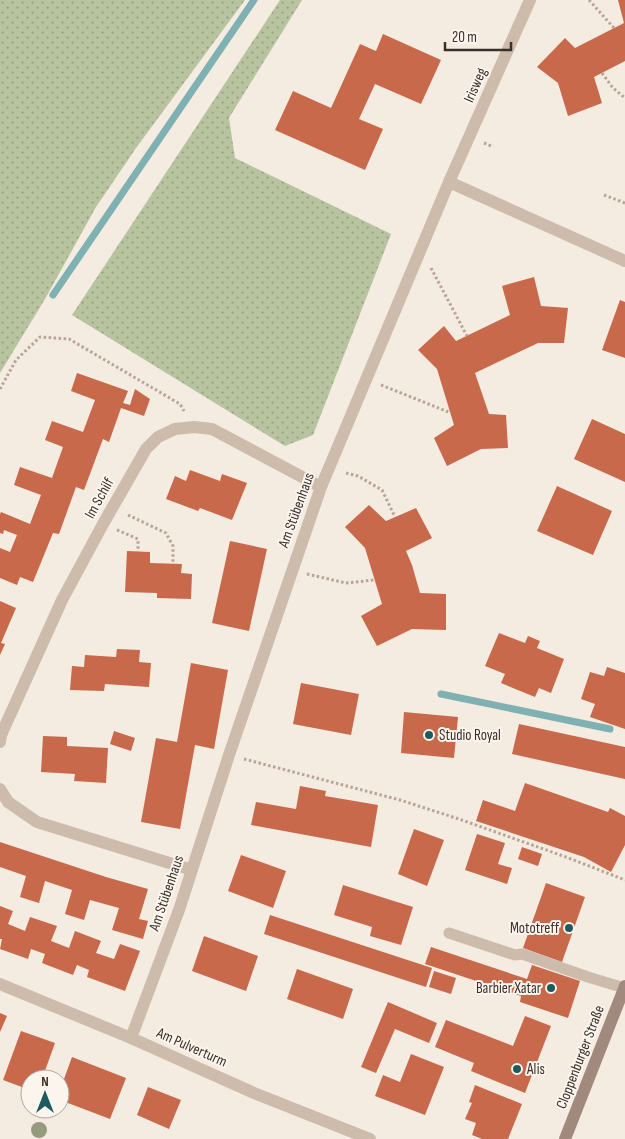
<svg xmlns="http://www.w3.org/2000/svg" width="625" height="1139" viewBox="0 0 625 1139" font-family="'Sofia Sans Condensed',sans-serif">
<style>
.grass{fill:url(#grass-dots)}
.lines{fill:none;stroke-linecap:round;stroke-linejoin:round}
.stream{stroke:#7fb0b2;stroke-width:7}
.building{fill:#c8694b}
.path{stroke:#b9a596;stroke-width:3;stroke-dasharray:2.5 2.5;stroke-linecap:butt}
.service{stroke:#cdbbac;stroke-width:11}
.minor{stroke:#cdbbac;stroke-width:12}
.secondary{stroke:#a18a7d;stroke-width:12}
.tree{fill:#969b7f}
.poi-dot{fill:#1f5a5e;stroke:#fbf5ee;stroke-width:2}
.labels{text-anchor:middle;stroke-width:4;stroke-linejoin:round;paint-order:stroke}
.street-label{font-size:15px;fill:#3b302b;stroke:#fbf5ee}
.poi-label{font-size:15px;fill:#3b302b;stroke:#fbf5ee;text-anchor:start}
</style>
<defs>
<pattern id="grass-dots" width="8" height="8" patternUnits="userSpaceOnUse" patternTransform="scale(1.25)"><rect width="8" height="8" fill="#b8c4a0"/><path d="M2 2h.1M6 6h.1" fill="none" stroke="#97a083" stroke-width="1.8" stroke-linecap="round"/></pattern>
</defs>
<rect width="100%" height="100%" fill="#f4ebe1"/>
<path class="grass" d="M0,0H245L136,148L96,207L45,299L0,373Z
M280,0H302L229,118L235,158L391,234L313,435L285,446L72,315Z"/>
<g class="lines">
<path class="stream" d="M53,295L254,0
M441,694L610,729"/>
</g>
<path class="building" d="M618,0H625V61L594,77L602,103L568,116L558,83L537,67L565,38L575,48L624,23Z
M383,34L441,60L421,104L375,84L359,119L383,129L365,170L275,130L293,91L331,108L360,44L376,51Z
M534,277L541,306L568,308L564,343H538L475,373L489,414L506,415L508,448L481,449L447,466L434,438L454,425L437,369L418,350L444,326L456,341L510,315L502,286Z
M620,300L625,302V358L602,350Z
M77,373L128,391L123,403L130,405L135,389L150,399L144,416L121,408L109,442L103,439L84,490L76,487L59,534L53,533L33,582L20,577L17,585L0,578V548L10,552L17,535L4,530L3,534L0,533V514L1,512L30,524L41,495L14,485L20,467L52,478L63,447L45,440L52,421L83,432L95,400L71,391Z
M592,419L625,434V482L574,459Z
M190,470L220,481L222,474L247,483L232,520L200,508L198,511L166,499L175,476L186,481Z
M557,486L612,511L593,555L537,531Z
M369,505L386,521L416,508L432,538L406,551L412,565L420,593L446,594V630L412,629L377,646L361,616L382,604L365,548L345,527Z
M230,541L267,549L249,631L212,623Z
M127,551L150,552V563L182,564L181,573L192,574L191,599L157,598V593L125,592Z
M0,601L16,608L1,643L5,644L0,655Z
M499,633L525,643L528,636L540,641L537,648L564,659L551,693L539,688L535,697L501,683L505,674L485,666Z
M117,649L140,650L139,662L151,663L149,687L105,684L104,691L70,690L72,666L84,667L85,655L116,657Z
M191,663L228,670L214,749L195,745L180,829L141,822L156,738L177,742Z
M607,667L625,673V729L590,717L595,704L581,699L590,672L604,676Z
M301,683L359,694L351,735L293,724Z
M404,712L458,717L454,758L401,753Z
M519,724L625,747V779L512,754Z
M114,731L135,738L131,751L110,744Z
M43,736L67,737V746L108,748L106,783L74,781L75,774L41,772Z
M525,783L608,812L610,808L625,816V845L611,872L584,857L476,821L483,800L515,811Z
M300,786L326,791L325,796L378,805L371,847L251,825L256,802L296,809Z
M414,829L444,840L427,886L398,874Z
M477,834L505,843L498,864L512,868L507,884L465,870Z
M0,842L106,877L148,889L139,919L148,921L143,939L112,930L119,908L90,900L84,920L65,914L72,890L45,881L39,903L20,897L26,876L0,867Z
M522,847L542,854L538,866L518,859Z
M241,855L286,871L273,908L228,891Z
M546,883L585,897L562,962L523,948Z
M343,885L413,907L401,945L370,936L372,927L334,915Z
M0,906L13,911L8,924L25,931L30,917L57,926L51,941L69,948L75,931L101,941L96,953L114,959L120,944L140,951L125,991L87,977L89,970L77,965L73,975L42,963L45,954L31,949L28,959L0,949L2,939H0Z
M270,915L432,968L426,987L264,934Z
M204,936L258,956L246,991L192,971Z
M431,947L527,979L532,965L580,981L568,1018L520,1002L521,996L425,964Z
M297,969L353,989L343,1019L287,999Z
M434,971L456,978L451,994L429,987Z
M388,1002L437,1023L429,1043L395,1029L376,1073L361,1067Z
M0,1013L7,1016L0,1032Z
M525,1016L551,1026L525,1093L471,1071L474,1063L435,1047L446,1020L513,1046Z
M21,1031L55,1043L42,1079H30V1090L3,1080Z
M411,1054L444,1067L425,1115L375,1096L383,1075L400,1082Z
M72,1057L126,1078L110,1119L60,1100V1090Z
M475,1085L522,1104L508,1139H482L472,1135L476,1123L465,1119L472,1103L469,1102Z
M148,1087L181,1100L169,1129L137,1115Z"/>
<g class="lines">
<path class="path" d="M589,0L614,28
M602,73L613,88L625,98
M484,143L491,146
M604,195L625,203
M431,268L467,336
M381,385L451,413
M0,389L16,360L40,337L69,339L180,404L184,411
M346,473L358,476L382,490L395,517
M128,515L166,533L173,546V564
M117,530L138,539V552
M307,574L346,583L374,580
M244,759L400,800L459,819L566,857L625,880"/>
<path class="service" d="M449,933L515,955L522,954L588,977L624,988"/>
<path class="minor" d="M449,182L530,0
M0,742L1,735L62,600L103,524L146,449L158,437L175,429L194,427L212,429L321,487
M0,789L8,802L37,822L192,870
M0,984L131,1038L254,1093L370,1139
M131,1038L179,910L229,755L321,487L449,182L625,261"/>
<path class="secondary" d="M565,1139L625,986"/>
</g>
<circle class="tree" cx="39" cy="1130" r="8"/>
<g class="poi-dot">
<circle cx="429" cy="735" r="5"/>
<circle cx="569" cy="928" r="5"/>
<circle cx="551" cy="988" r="5"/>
<circle cx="517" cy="1069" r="5"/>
</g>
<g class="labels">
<g class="street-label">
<text transform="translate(475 85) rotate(-66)" y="5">Irisweg</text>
<text transform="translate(99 498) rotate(-61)" y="5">Im Schilf</text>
<text transform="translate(296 510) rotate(-70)" y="5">Am Stübenhaus</text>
<text transform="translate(166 893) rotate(-71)" y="5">Am Stübenhaus</text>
<text transform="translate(192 1047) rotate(24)" y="5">Am Pulverturm</text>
<text transform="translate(580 1057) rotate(-69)" y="5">Cloppenburger Straße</text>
</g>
<g class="poi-label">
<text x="439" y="740">Studio Royal</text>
<text x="559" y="933" text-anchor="end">Mototreff</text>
<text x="541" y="993" text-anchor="end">Barbier Xatar</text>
<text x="527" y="1074">Alis</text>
</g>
</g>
<g transform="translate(45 1094)"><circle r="24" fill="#fbf5ee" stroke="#aea6a0"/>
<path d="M0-4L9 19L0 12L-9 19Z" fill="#1f5a5e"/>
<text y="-8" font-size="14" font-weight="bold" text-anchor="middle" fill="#3b302b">N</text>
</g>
<path d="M445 42v8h66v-8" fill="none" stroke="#3b302b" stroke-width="2.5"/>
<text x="452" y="42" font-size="15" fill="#3b302b" stroke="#fbf5ee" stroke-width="4" paint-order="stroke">20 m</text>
</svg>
